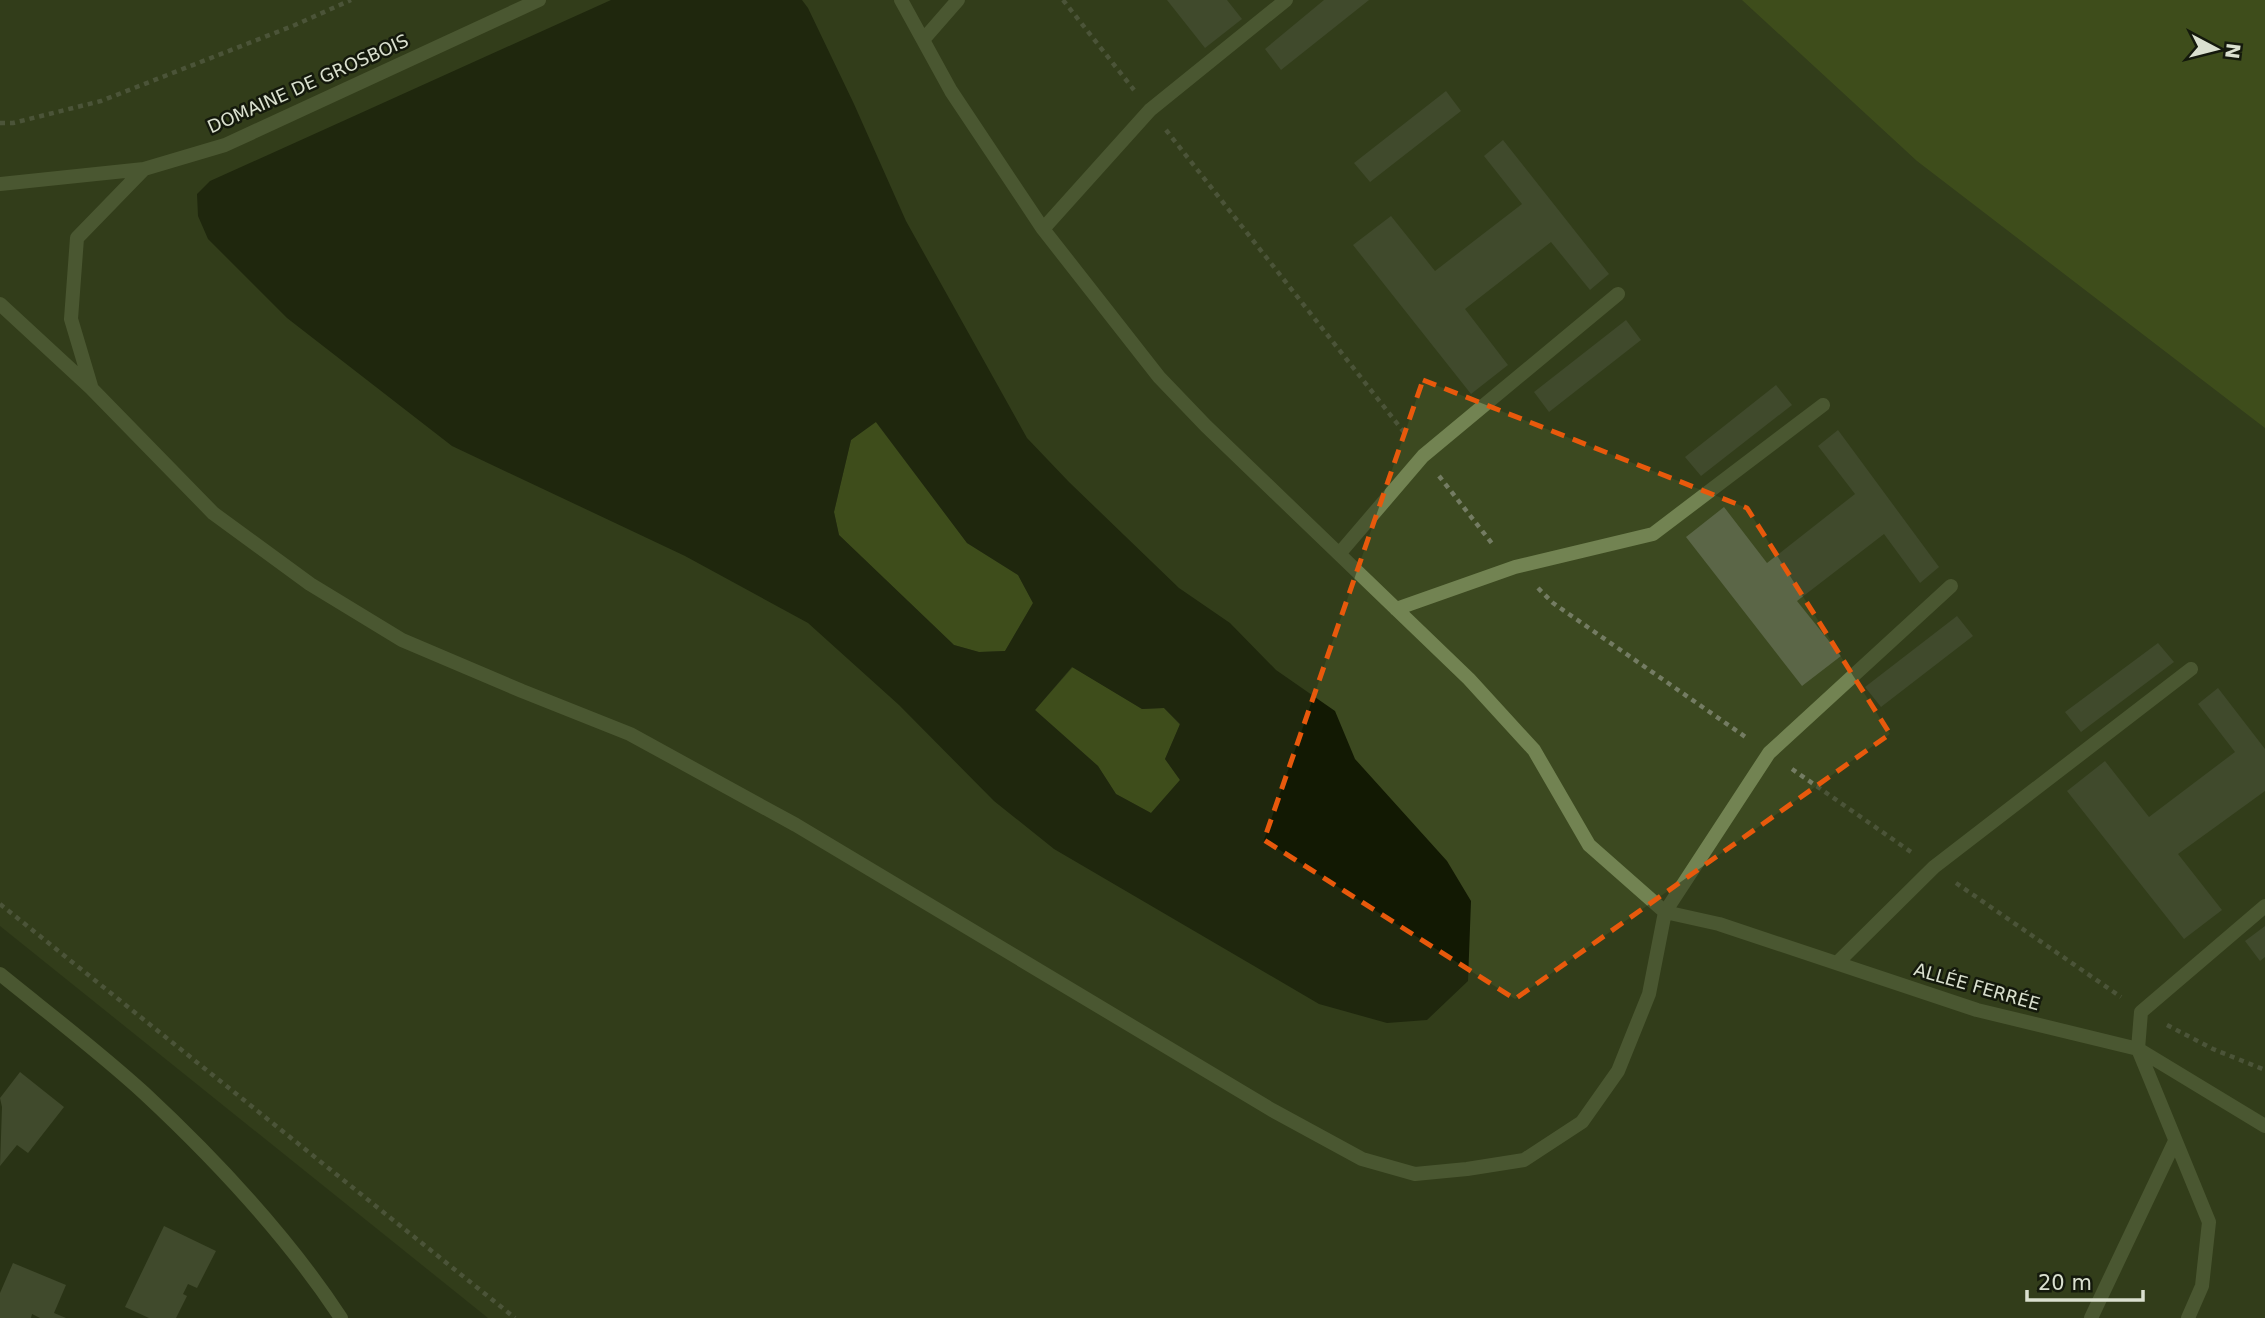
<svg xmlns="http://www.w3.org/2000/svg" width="2265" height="1318" viewBox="0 0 2265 1318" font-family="'DejaVu Sans',sans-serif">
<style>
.green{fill:#3c4920}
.forest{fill:#586e23}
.water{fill:#121903;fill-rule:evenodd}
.building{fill:#5b6647}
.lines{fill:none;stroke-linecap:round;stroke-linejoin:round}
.path{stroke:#747c63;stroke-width:4.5;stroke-dasharray:5 5;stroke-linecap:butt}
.service{stroke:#728352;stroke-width:14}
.tertiary{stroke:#728352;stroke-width:14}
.marked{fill:none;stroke:#e8590c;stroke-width:5;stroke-dasharray:14 9;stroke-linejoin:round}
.labels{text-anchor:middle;stroke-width:5;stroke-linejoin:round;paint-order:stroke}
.street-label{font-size:18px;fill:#dae0cf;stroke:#14190c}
</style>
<rect width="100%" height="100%" fill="#293315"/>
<path class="green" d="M0,0H2265V1318H488L0,926Z"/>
<path class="forest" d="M1742,0H2265V428L1917,161Z
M875,421L967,543L1018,575L1033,603L1005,651L979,652L954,645L839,535L834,512L851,440Z
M1073,667L1142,709L1164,708L1180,725L1165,759L1180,780L1151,813L1116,794L1098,766L1035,710Z"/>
<path class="water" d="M611,0H802L808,8L854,104L906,221L1027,438L1069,482L1179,588L1230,623L1276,670L1335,711L1355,759L1447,861L1471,901L1468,981L1427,1020L1387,1023L1319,1004L1054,849L994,801L899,705L808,623L685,556L452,446L287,318L208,239L198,216L197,194L210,181ZM876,422L967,543L1018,575L1033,603L1005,651L979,652L954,645L839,535L834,512L851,440ZM1072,667L1142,709L1164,708L1180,724L1165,759L1180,780L1151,813L1116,794L1098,766L1035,710Z"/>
<path class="building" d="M1167,0H1227L1242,19L1205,48Z
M1324,0H1369L1281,70L1265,49Z
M1446,91L1461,111L1370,182L1354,163Z
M1503,140L1609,274L1590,290L1551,242L1465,309L1508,365L1471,394L1353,245L1391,216L1435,271L1522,204L1484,156Z
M1626,320L1641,340L1549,412L1534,392Z
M1776,385L1792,405L1701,476L1685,457Z
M1838,430L1939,567L1920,583L1884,534L1797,601L1841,656L1802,686L1686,537L1724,507L1767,563L1855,494L1818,446Z
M1957,616L1973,636L1881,707L1865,687Z
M2158,643L2174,662L2081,732L2065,712Z
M2218,688L2265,749V791L2178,854L2222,910L2184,939L2067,791L2105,761L2149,817L2235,752L2198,704Z
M2265,926V957L2260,961L2245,941Z
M20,1072L64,1107L28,1153L17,1145L0,1166L2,1107L0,1098Z
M164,1226L216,1251L197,1288L188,1284L183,1294L187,1296L176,1318H149L125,1307Z
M13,1263L66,1285L54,1313L66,1318H40L32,1314L31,1318H0V1293Z"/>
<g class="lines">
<path class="path" d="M1063,0L1134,90
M0,123H13L101,101L295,25L351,0
M1166,130L1407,436
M1439,476L1494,546
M1538,588L1553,603L1747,738
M1792,769L1911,852
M1956,883L2121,997
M0,904L515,1318
M2167,1025L2213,1049L2265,1070"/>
<path class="service" d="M901,0L951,91L1043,229L1159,377L1206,426L1469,679L1534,750L1589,845L1665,912L1719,924L1977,1010L2138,1049L2265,1126
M923,40L958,0
M0,184L144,169L225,145L539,0
M1043,229L1150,110L1286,0
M0,304L91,388L213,513L310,584L402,640L522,691L630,734L796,825L1272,1110L1362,1159L1415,1174L1467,1169L1524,1160L1582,1122L1618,1071L1649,994L1665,912L1769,753L1951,586
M91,386L71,319L77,238L144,169
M1339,554L1423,456L1618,294
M1396,609L1515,567L1653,534L1823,405
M1837,963L1934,867L2191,669
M2091,1318L2175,1141
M2188,1318L2202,1286L2209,1222L2138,1049L2141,1012L2265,906"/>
<path class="tertiary" d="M0,974C48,1013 98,1051 144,1093C216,1160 287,1236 341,1318"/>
</g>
<path d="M0 0H2265V1318H0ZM1423,380L1747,508L1890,734L1515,999L1264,840Z" fill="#293315" fill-opacity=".55" fill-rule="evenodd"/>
<path class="marked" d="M1423,380L1747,508L1890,734L1515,999L1264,840Z"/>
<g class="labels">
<g class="street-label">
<text transform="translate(308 84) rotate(-24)" y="6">DOMAINE DE GROSBOIS</text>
<text transform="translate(1977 987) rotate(16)" y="6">ALLÉE FERRÉE</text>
</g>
</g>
<g transform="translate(2216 49) rotate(97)" stroke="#14190c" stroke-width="5" paint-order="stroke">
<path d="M0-5L12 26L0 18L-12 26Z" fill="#dae0cf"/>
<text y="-10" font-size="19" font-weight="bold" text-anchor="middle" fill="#dae0cf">N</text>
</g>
<path d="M2027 1290v10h116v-10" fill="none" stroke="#dae0cf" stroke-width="3.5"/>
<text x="2038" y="1290" font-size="21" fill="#dae0cf" stroke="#14190c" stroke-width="5" paint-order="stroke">20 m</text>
</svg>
